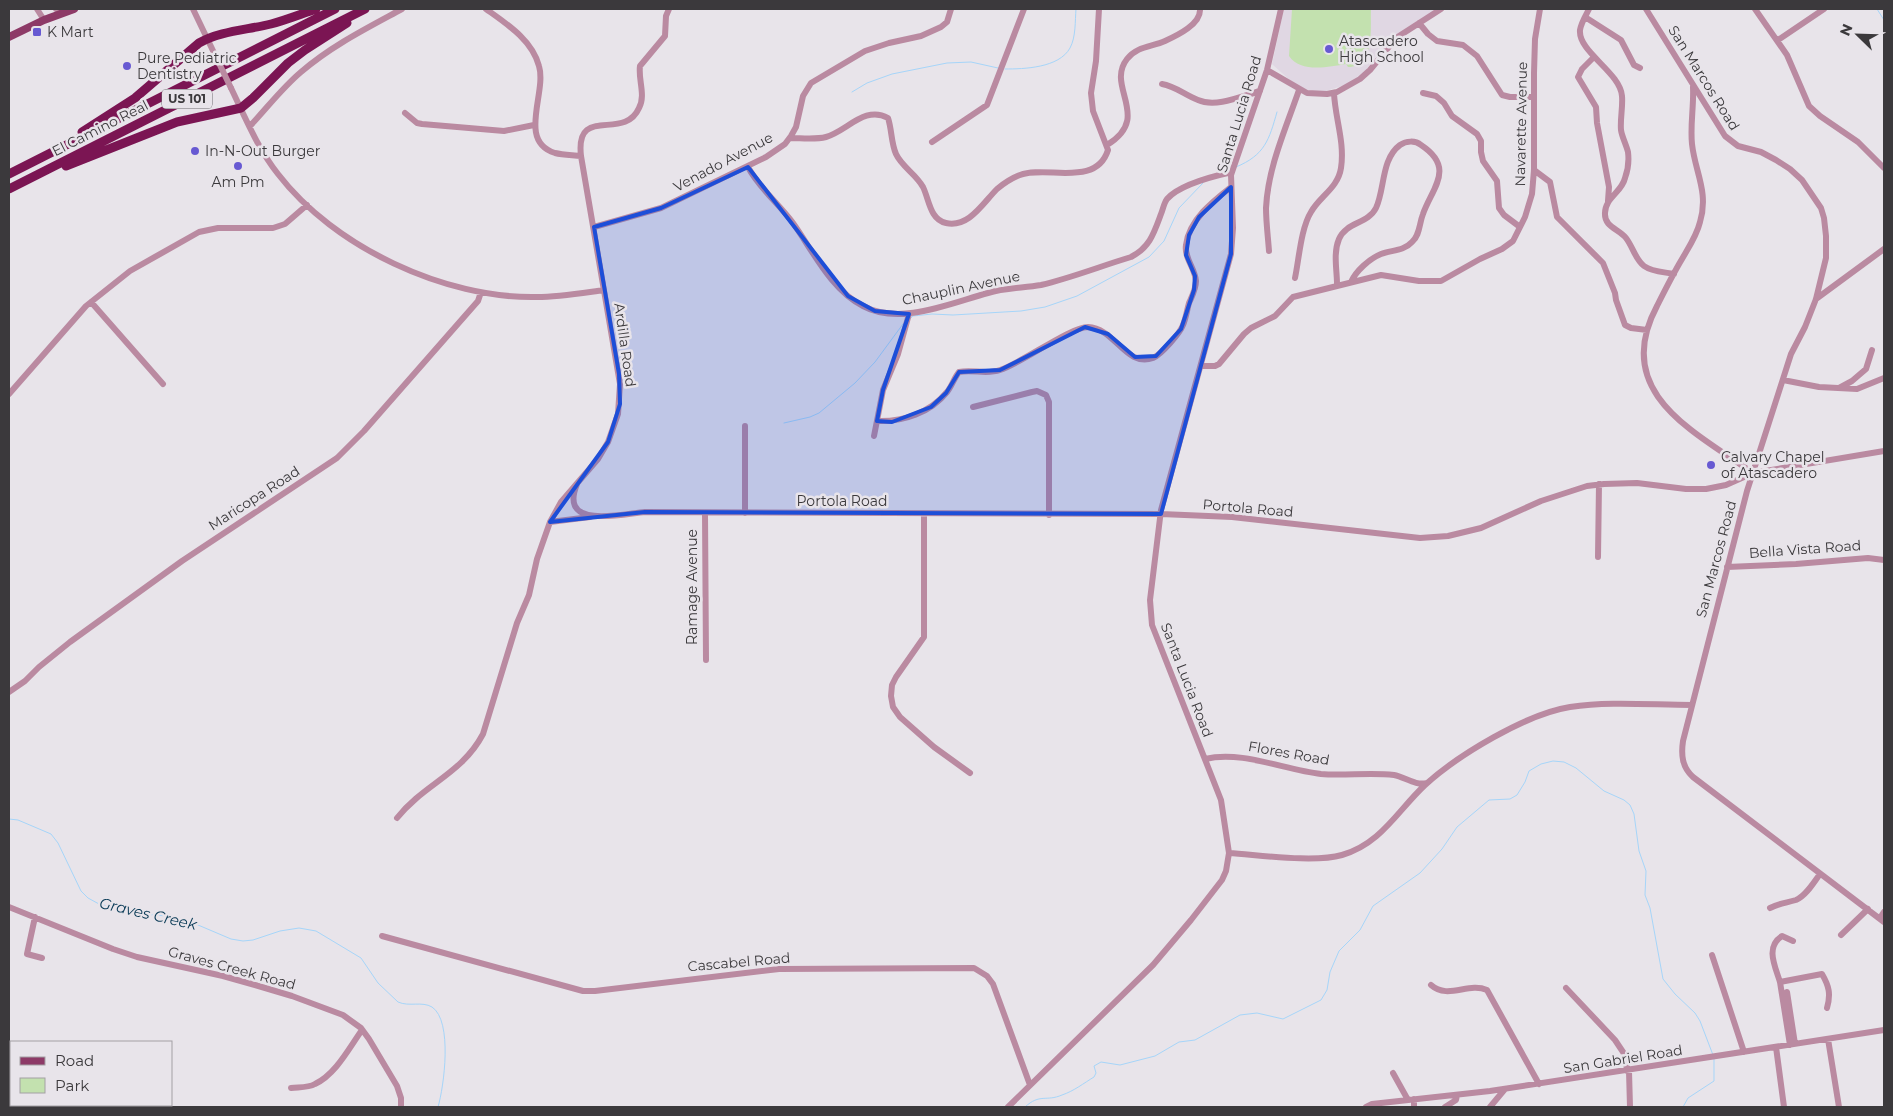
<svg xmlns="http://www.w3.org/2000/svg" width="1893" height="1116" viewBox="0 0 1893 1116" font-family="Montserrat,sans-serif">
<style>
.built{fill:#e0d7e3}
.green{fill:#c3e1af}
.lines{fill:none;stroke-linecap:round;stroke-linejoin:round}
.stream{stroke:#a6d5f9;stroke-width:1}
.minor{stroke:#ba8aa1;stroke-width:6}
.major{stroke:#8d3a67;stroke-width:8}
.highway{stroke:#7b1553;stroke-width:9}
.minor-bridge{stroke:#ba8aa1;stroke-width:6}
.marked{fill:#1d4ed8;fill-opacity:0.2;stroke:#1d4ed8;stroke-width:4;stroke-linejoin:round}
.poi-dot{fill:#6759d2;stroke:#e8e4ea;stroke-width:2}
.labels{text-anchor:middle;stroke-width:5;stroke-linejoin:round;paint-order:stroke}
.shield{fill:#e8e4ea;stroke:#6f6c70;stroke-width:1}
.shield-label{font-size:12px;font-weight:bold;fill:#3b393c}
.poi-label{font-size:14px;fill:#3b393c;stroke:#e8e4ea;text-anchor:start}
.street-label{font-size:14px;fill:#3b393c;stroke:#e8e4ea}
.water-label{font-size:15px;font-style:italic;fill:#083955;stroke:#e8e4ea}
</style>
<rect width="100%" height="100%" fill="#e8e4ea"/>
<path class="built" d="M1284,9H1436L1389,40L1362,75L1345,85L1326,91H1308L1292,82L1272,64Z"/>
<path class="green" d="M1292,9H1371C1370,26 1376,67 1348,67L1346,64C1328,67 1300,73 1289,56Z"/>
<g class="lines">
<path class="stream" d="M1877,9L1884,20
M1005,69C1024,69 1059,68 1070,48C1076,37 1075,21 1076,9
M852,92L867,83L892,74L947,63L971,62L998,68
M1236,167C1265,155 1269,140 1277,112
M910,319L913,316L932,314L953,315L1021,311L1045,307L1077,296L1149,257L1164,241L1179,208L1203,183
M784,423L810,417L819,413L855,383L875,362L903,324
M9,819L18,820L51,834L58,843L81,891L88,898L99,904L143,914L167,916L191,922L231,939L243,941L253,940L280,931L299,928L316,931L361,958L378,983L398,1002C409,1007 422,1001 432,1007C453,1021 444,1087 438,1107
M1025,1107C1040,1093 1046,1102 1062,1095C1074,1091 1084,1083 1094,1077L1096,1073L1094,1066L1101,1062L1120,1065L1155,1056L1179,1042L1195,1040L1240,1015L1257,1013L1283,1019L1321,1000L1327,990L1330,972L1339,951L1360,930L1373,906L1420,873L1442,849L1457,827L1489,800L1510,799L1517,795L1525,782L1529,771L1541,764L1553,761L1564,762L1576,768L1604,791L1624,800L1630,805L1634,814L1639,851L1646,871L1645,895L1650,908L1663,979L1675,994L1695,1013L1700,1021L1713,1055
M1683,1107L1688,1098L1714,1081V1058"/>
<path class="minor" d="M37,9L44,20
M56,9L66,11
M193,9L216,57
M486,9C507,24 532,40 539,66C547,93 517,141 555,153C563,155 573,155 581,156
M1589,9C1586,15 1581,23 1580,30C1578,52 1620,72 1622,96C1623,107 1620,119 1621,130C1622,137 1626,144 1628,152C1629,160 1628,170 1625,178C1622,192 1605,198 1605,213C1604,227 1619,229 1626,238C1633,247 1635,259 1644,266C1652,272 1665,272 1674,274
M1646,9L1725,136L1738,146L1761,152L1776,160L1790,169L1802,180L1821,208L1824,218L1826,236V258L1816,299L1805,327L1791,354L1747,491L1683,741C1681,755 1682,767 1693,777L1884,922
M1755,9L1787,55L1809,106L1820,116L1858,142L1884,168
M1585,17L1621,40L1634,65L1640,68
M1419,23L1428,34L1437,41L1463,45L1477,56L1502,95L1510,97H1534
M1778,40L1824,9
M1594,57L1582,69L1578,77L1596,107L1597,123L1609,187L1608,201
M1267,70L1307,93L1327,94L1337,92L1360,79L1370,70L1396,38L1441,9
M1162,84C1175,86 1185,95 1198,100C1216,108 1242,96 1260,91
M1693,87C1694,106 1690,125 1692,144C1695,172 1709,192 1700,222C1697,235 1689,247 1682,259C1673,274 1665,290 1657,306C1611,392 1693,431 1753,473
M231,88C245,117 258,149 278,174C334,247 445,299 537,297C559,297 582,293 604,290
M1423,93L1436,96L1444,103L1452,116L1477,134L1481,141V152L1483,161L1497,181L1499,208L1504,215L1520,227
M405,113L417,123L422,124L504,131L534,125
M250,126C267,108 282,88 301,72C331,46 367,28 402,9
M790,138C801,138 815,140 826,137C847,131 865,105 888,118C892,130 891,143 896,154C902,167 916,174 923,187C929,199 930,220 946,223C969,228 983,203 997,189C1003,184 1012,178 1020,175C1046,165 1096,188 1108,150L1093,111L1091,93L1096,61L1099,9
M932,142L987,105L1024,9
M1107,145C1153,117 1105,87 1127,59C1137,46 1152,47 1165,41C1178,35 1201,24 1200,9
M748,167C759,188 779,204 793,223C813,251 831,290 863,306C900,326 951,303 988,293C1005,288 1023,288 1041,285C1071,278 1101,266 1131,257C1150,247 1154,233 1161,214C1163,209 1164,203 1167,199C1180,184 1214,176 1232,172
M1534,170L1550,182L1557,217L1603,263L1615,293L1616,300L1625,325L1631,328L1647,330
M594,227L661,208L766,157L785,144L791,136L796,127L803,96L811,83L865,51L889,43L921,36L941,27L947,22L951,9
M1269,251C1268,237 1266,222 1266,208C1268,167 1286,128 1299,90
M1295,278C1299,259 1301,228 1311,212C1320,196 1338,188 1341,168C1345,142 1335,118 1334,93
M1337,284C1337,270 1333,253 1339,239C1346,222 1368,224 1376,208C1385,189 1381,159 1400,145C1406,141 1415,140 1421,145C1456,168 1432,188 1423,214C1419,224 1420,235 1412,242C1404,251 1391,250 1381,254C1369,259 1356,271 1351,282
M1816,299L1884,249
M91,302L163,384
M1201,366H1215L1219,364L1244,334L1251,328L1275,316L1293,297L1381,275L1419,281H1441L1480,259L1502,249L1513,241L1525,217L1532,194L1534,170V73L1535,39L1540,9
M1783,380L1819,387L1857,389L1884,378
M1839,388L1852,381L1866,369L1872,350
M9,394L86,306L130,271L199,232L218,228H273L285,224L307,205
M973,407L1032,392L1037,391L1046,395L1049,402V515
M877,421C903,422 930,413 947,392C952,386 954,378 959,372C973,369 986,375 1000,370C1022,363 1070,327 1088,327C1115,328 1126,368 1153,358C1162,354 1180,333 1183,325C1186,318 1187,310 1189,303C1192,296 1196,289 1196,281C1195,268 1184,258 1186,245C1189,220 1213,201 1231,187
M745,426V513
M874,436L883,390L898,354L909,314
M577,484C558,530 621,514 645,512L1161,514L1232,517L1420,538L1448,536L1481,528L1541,501L1587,486L1604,484L1637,483L1686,489H1706L1726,485L1753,473L1884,451
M705,513L706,660
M924,514V637L896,677L892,685L891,696L893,707L900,717L934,747L970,773
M550,522L590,517
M1598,557L1599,484
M1727,567L1796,564L1868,558L1884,560
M9,692L25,681L39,667L70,642L182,561L337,458L364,431L478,301L481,292
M1205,759C1242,750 1284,770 1321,774C1345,776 1370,772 1394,775C1405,777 1415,786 1427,783
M397,818C424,784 462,774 483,734L517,623L529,595L537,559L550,522L561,502L598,459L608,442L618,414L620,384L581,156C575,104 624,142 639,108C646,95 638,80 640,66L665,36L666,16L669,9
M1229,853C1260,855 1314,863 1342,855C1381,844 1398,810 1425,785C1458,755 1526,714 1570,707C1610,701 1652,705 1692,705
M9,907L113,949L137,957L223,976L255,985L292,996L343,1015L361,1028L369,1039L397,1086L401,1098V1107
M1770,908C1780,903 1786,903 1796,900C1806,896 1814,882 1820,874
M35,917L27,954L42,958
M1880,918L1884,912
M1841,935L1868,909
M382,936L583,991H595L779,969L974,968L987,976L993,984L1030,1085
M1712,955L1744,1052
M1780,982C1775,966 1765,947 1782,936L1793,941
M1431,985C1448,1000 1468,982 1487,990L1539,1084
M1566,988L1615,1040L1625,1055L1627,1071
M1787,992L1795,1044
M1828,1039L1839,1107
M1790,1045L1780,982L1822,974C1829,986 1831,994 1827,1008
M1776,1047L1784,1107
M1629,1071L1630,1107
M1393,1073L1408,1100
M9,1088L11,1087
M291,1088C299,1087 308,1088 315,1084C336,1074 349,1048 362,1030
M1414,1099V1107
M90,1107L97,1105
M1008,1107L1153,965L1191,920L1222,880L1226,871L1229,853L1221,800L1152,625L1150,600L1161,510L1231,254L1233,228L1231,175L1267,70L1281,9
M1366,1107L1372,1104L1490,1091L1884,1030
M1445,1107L1456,1100L1457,1095
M1490,1107L1505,1089"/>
<path class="major" d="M9,37L44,20L74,9"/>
<path class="highway" d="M82,132L135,98L199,43C220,31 247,30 271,24C286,20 301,14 316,9
M66,166L177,122L241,108L253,98L288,63L305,50L347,23
M9,174L335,9
M9,189L365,9"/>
<path class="minor-bridge" d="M216,57L231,88"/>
</g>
<path class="marked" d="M748,167L848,296L875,311L909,314L883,390L877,421L892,422L931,407L946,393L959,372L1000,370L1085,327L1108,334L1135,357L1156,356L1181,329L1194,290L1195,276L1186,255L1189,235L1199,217L1231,187V254L1161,514L645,512L550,522L608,442L620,404L619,374L594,227L661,208Z"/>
<g class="poi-dot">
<rect x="32" y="27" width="10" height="10" rx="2.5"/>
<circle cx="1329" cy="49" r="5"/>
<circle cx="127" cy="66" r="5"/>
<circle cx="195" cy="151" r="5"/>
<circle cx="238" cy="166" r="5"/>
<circle cx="1711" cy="465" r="5"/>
</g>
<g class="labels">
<rect class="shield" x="162" y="89.5" width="50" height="19" rx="4"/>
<g class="shield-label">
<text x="187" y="103">US 101</text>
</g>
<g class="poi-label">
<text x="47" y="37">K Mart</text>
<text x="1339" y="46">Atascadero<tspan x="1339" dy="16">High School</tspan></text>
<text x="137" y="63">Pure Pediatric<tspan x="137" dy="16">Dentistry</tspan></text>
<text x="205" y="156">In-N-Out Burger</text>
<text x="238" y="187" text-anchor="middle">Am Pm</text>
<text x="1721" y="462">Calvary Chapel<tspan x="1721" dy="16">of Atascadero</tspan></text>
</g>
<g class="street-label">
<text transform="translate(1704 78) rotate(58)" y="5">San Marcos Road</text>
<text transform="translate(1239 114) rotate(-73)" y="5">Santa Lucia Road</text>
<text transform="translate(1521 124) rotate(-89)" y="5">Navarette Avenue</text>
<text transform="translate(100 128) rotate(-27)" y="5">El Camino Real</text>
<text transform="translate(723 162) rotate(-28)" y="5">Venado Avenue</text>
<text transform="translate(961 288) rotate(-12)" y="5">Chauplin Avenue</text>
<text transform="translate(625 345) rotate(82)" y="5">Ardilla Road</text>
<text transform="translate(254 498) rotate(-33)" y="5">Maricopa Road</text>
<text x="842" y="506">Portola Road</text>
<text transform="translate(1248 508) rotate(5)" y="5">Portola Road</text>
<text transform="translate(1805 549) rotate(-4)" y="5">Bella Vista Road</text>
<text transform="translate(1716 559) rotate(-75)" y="5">San Marcos Road</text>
<text transform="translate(692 587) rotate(-90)" y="5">Ramage Avenue</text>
<text transform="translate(1187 680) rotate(69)" y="5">Santa Lucia Road</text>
<text transform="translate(1289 753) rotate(10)" y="5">Flores Road</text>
<text transform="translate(739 962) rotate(-5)" y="5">Cascabel Road</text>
<text transform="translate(232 968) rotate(15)" y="5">Graves Creek Road</text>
<text transform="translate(1623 1059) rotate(-9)" y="5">San Gabriel Road</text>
</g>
<g class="water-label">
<text transform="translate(148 914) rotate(13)" y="5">Graves Creek</text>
</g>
</g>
<rect width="1893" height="1116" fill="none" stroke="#3b393c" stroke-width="20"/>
<rect x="10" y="1041" width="162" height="65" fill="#e8e4ea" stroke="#a3a0a4"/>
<rect x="20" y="1057" width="25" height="8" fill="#8d3a67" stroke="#a3a0a4"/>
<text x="55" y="1066" font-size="15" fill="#3b393c">Road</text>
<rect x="20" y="1078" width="25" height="15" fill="#c3e1af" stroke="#a3a0a4"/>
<text x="55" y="1091" font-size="15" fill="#3b393c">Park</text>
<g transform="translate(1858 35) rotate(293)" stroke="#e8e4ea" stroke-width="4" paint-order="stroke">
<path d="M0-4L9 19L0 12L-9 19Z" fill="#3b393c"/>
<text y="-8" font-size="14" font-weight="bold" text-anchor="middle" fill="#3b393c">N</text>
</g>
</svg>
